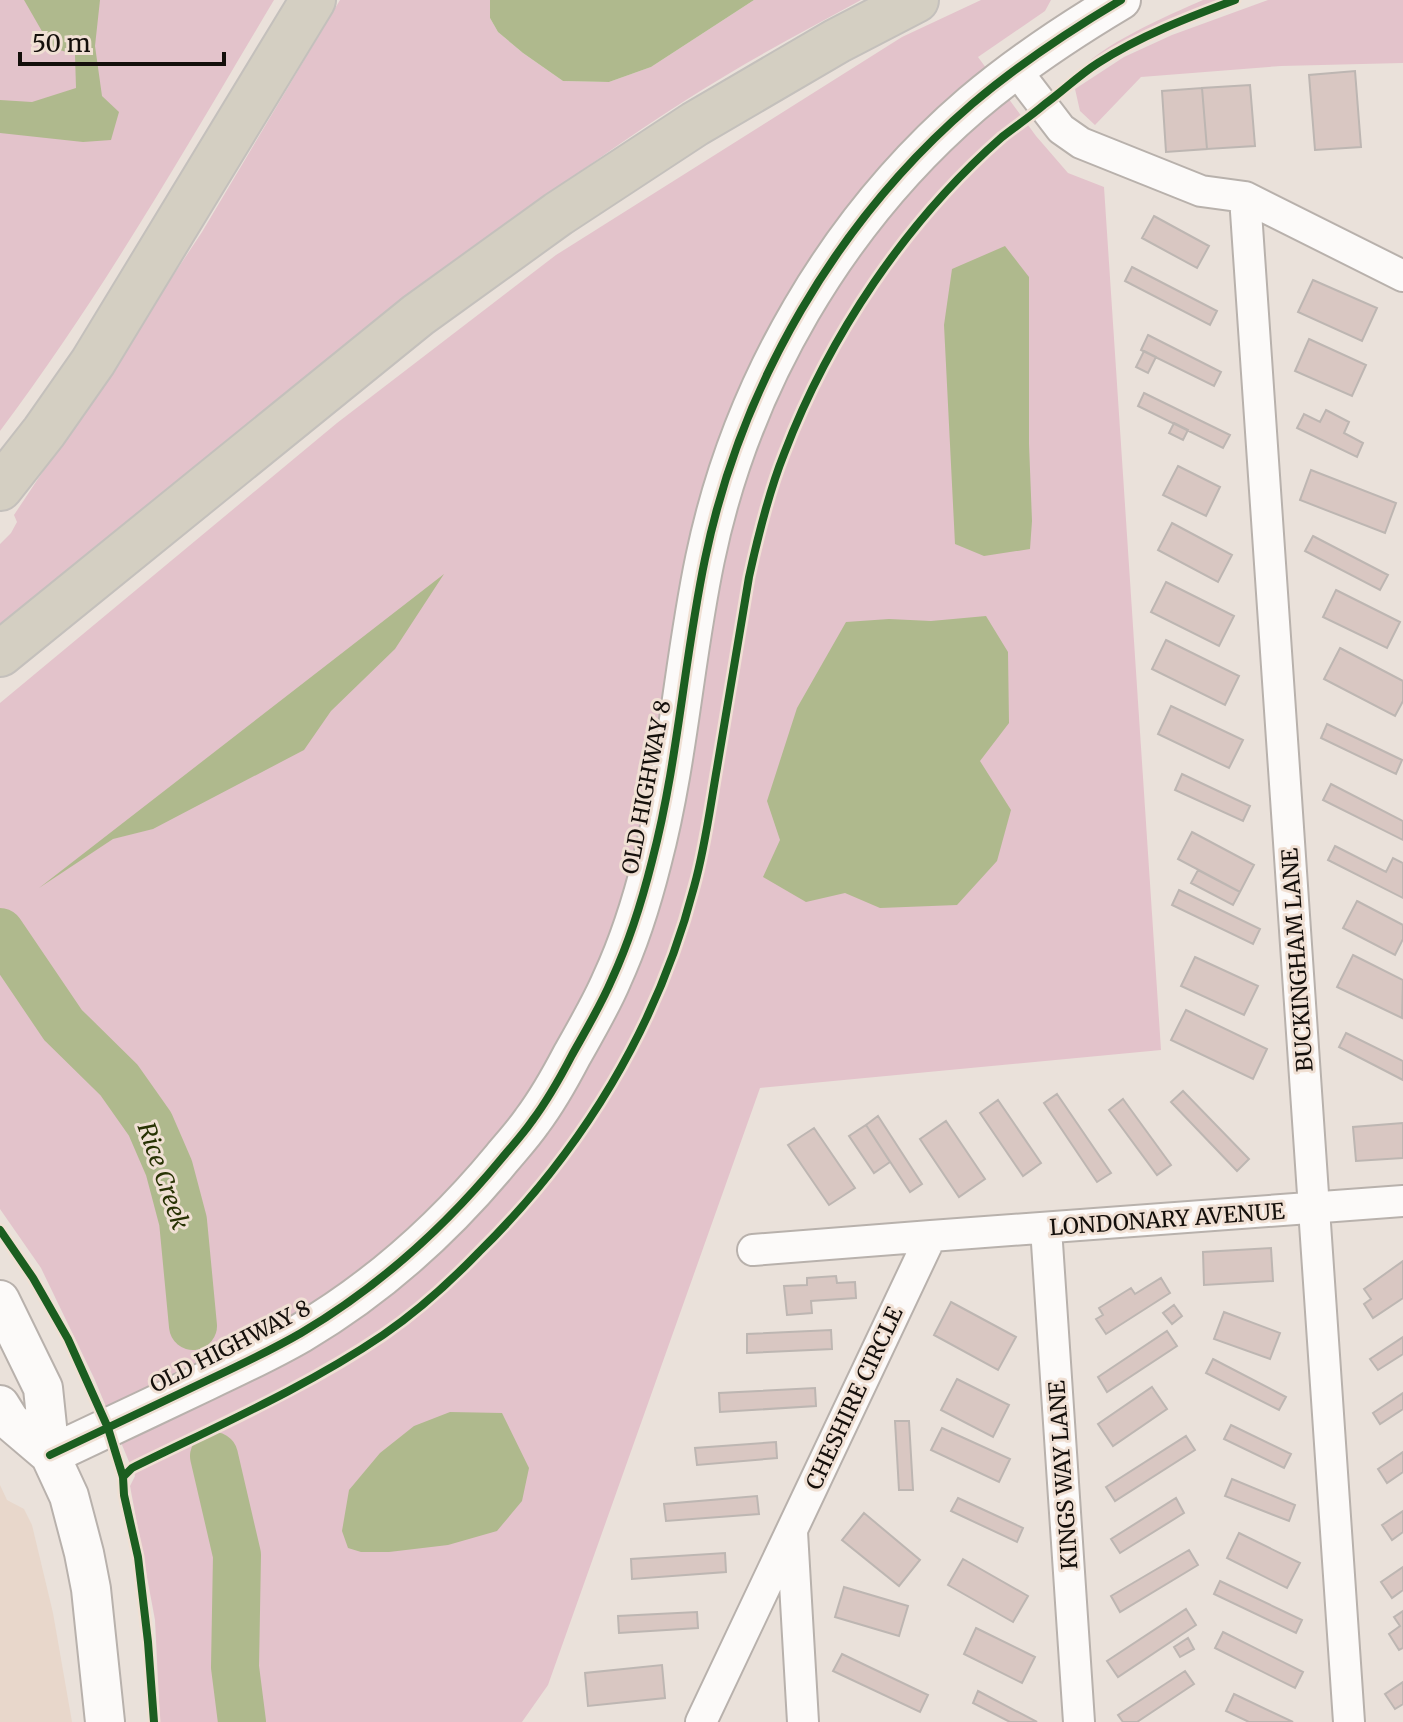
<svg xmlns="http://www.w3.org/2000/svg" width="1403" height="1722" viewBox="0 0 1403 1722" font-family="Merriweather,serif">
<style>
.built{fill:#e8d7cb}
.green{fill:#e3c3cb}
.water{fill:#afb98d}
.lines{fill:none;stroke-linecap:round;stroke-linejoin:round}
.river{stroke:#afb98d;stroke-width:48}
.building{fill:#d9c7c2;stroke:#bdb6b2;stroke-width:2}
.minor-casing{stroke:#b8b1ac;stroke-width:34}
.tertiary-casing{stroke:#b8b1ac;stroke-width:42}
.motorway-casing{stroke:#c4c0bc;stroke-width:48}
.minor{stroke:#fcfaf9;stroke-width:30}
.tertiary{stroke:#fcfaf9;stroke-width:38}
.motorway{stroke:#d4cfc2;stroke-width:44}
.cycleway-casing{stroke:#f0e0d4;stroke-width:13}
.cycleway{stroke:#1b5e20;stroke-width:8}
.labels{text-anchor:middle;stroke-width:6;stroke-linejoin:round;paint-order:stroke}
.street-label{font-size:22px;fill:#140f0b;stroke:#f0e0d4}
.water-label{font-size:24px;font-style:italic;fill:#273203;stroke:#f0e0d4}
</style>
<rect width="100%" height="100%" fill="#eae1da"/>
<path class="built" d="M0,1485L7,1500L24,1509L32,1525L53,1613L72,1722H0Z"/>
<path class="green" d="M0,0H274C187,146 102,295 0,431Z
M340,0H490V18L498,32L523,53L563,81L609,82L651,67L754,0H861C802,32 742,64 686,100C629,136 574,176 519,215L0,632V544L11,533L17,522L14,515L202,232Z
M981,0H1051L1045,11L978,57L1036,136L1068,173L1104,187L1161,1050L760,1088L548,1685L522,1722H160L155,1620L130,1486L135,1476L94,1378L41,1268L0,1209V703L337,423L556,255L902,37Z
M1203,0H1227C1188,15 1106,45 1078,75H1076C1098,45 1169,15 1203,0Z
M1268,0H1403V63L1281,66L1141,77L1095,125L1080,111L1075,89L1124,57L1172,35Z"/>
<path class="water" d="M24,0H100L95,46L102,96L119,112L111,140L83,142L0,133V100L32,102L76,88L75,55L51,47Z
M490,0H754L651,67L609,82L563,81L523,53L498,32L490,18Z
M1005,246L1029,277V444L1032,521L1030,549L984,556L955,544L944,325L952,269Z
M444,574L395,649L331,711L304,750L153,829L113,839L39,888Z
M986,616L1008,652L1009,723L980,761L1011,810L997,861L957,905L880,908L845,893L806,902L763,877L780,840L767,801L797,708L846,622L889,619L931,621Z
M450,1412L502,1413L529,1468L522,1501L497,1531L448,1545L389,1552H361L348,1548L342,1531L349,1490L380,1453L414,1426Z"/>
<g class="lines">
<path class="river" d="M0,932L63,1025L119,1080L150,1124L169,1168L183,1221L193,1326
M214,1456L237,1555L235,1667L242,1722"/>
</g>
<path class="building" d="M1355,71L1361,147L1315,150L1309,75Z
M1250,85L1255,146L1207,149L1202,88Z
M1202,88L1207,149L1166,152L1162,91Z
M1154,216L1209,246L1197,268L1142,238Z
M1132,267L1217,311L1210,325L1125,281Z
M1313,280L1377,308L1362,341L1298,312Z
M1148,335L1221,372L1214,386L1141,350Z
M1309,339L1366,365L1352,396L1295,371Z
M1144,351L1156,357L1148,373L1136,367Z
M1144,393L1230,435L1223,448L1138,406Z
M1326,410L1349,422L1344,433L1363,443L1357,457L1297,428L1304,414L1320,422Z
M1174,423L1188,430L1183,440L1169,433Z
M1178,466L1220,487L1206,516L1163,495Z
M1311,470L1396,503L1385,533L1300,500Z
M1172,523L1232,555L1218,582L1158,550Z
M1313,536L1388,575L1380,590L1305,551Z
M1166,582L1234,616L1219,646L1151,612Z
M1336,590L1400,622L1387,648L1323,617Z
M1166,640L1239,676L1225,705L1152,669Z
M1340,648L1403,681V701L1395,716L1324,679Z
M1171,706L1243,740L1229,768L1158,734Z
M1327,724L1402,760L1396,774L1321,738Z
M1182,774L1250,806L1243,821L1175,790Z
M1331,784L1403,821V840L1323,800Z
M1192,832L1254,865L1240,892L1178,859Z
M1335,846L1386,872L1393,858L1403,863V898L1328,860Z
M1198,870L1240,892L1233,905L1191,883Z
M1179,890L1260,929L1253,944L1172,905Z
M1357,901L1403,925V939L1395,955L1343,928Z
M1353,955L1403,980L1402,1018L1337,987Z
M1195,957L1258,986L1244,1015L1181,986Z
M1186,1010L1267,1049L1253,1079L1171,1040Z
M1346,1033L1403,1061V1080L1339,1047Z
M1183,1091L1249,1159L1237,1171L1171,1102Z
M1057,1094L1111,1173L1097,1182L1044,1103Z
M1123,1099L1171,1165L1157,1175L1109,1110Z
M998,1100L1041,1163L1023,1176L980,1113Z
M878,1116L922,1184L910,1192L866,1125Z
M946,1121L985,1179L959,1197L920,1139Z
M1403,1123V1158L1356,1161L1353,1127Z
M866,1125L890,1162L874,1173L849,1136Z
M814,1128L855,1188L829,1205L788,1145Z
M1271,1248L1273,1281L1204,1285L1203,1252Z
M1403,1261V1298L1373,1318L1364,1304L1371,1299L1364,1289Z
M836,1276L837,1283L855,1282L856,1298L811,1301L812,1313L787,1315L784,1286L807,1285V1278Z
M1161,1278L1170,1293L1106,1334L1096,1319L1103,1315L1099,1308L1131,1288L1135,1294Z
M951,1302L1016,1337L998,1370L934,1335Z
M1174,1305L1182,1316L1172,1324L1163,1313Z
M1224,1312L1280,1333L1270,1359L1214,1339Z
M831,1330L832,1349L747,1353V1334Z
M1167,1331L1177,1346L1107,1392L1098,1377Z
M1403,1337V1354L1378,1370L1370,1359Z
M1213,1359L1286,1397L1279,1410L1206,1373Z
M957,1379L1009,1405L993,1437L941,1410Z
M1152,1387L1167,1409L1113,1446L1098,1424Z
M815,1388L816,1406L720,1412L719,1393Z
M1403,1393V1409L1380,1424L1373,1413Z
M895,1421H909L913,1490H899Z
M1231,1425L1291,1454L1284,1468L1224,1439Z
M942,1428L1010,1459L999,1482L931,1450Z
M1186,1436L1195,1450L1115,1501L1106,1487Z
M776,1442L777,1458L697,1465L695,1448Z
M1403,1452V1472L1387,1483L1378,1469Z
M1232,1479L1295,1505L1289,1521L1225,1496Z
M757,1496L759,1514L666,1521L664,1504Z
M958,1498L1023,1528L1017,1542L951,1511Z
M1176,1498L1184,1513L1120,1553L1111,1539Z
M1403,1511V1532L1392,1540L1382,1525Z
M864,1513L920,1560L899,1586L842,1540Z
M1239,1533L1300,1563L1287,1588L1227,1558Z
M1189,1550L1198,1565L1120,1612L1111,1596Z
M725,1553L726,1572L632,1579L631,1559Z
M963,1559L1028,1596L1013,1622L948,1585Z
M1403,1567V1590L1392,1598L1381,1582Z
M1220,1581L1302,1620L1296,1633L1214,1594Z
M844,1587L908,1606L899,1636L835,1617Z
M1186,1609L1196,1625L1118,1677L1107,1661Z
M1403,1611V1648L1399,1650L1389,1634L1400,1626L1394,1617Z
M697,1612L698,1628L619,1633L618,1616Z
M976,1628L1035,1657L1022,1683L964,1654Z
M1223,1632L1303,1672L1295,1688L1215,1648Z
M1188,1638L1194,1649L1180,1657L1174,1647Z
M842,1654L928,1695L920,1712L833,1671Z
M662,1665L665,1698L588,1706L585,1673Z
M1185,1671L1194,1684L1137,1722H1123L1118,1715Z
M1403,1682V1704L1395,1709L1385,1694Z
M978,1691L1037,1722H1010L973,1703Z
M1234,1694L1293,1722H1249L1226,1711Z"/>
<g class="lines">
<defs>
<path id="minor" d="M1016,70L1061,129L1081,143L1201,191L1245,197L1403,276
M1245,197L1349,1722
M1046,1228L1079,1722
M931,1236L1403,1201
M792,1532L803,1722
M701,1722L931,1236L753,1250"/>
<path id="tertiary" d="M0,1300L43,1388L50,1455L69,1496L84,1553L91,1589L105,1722
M0,1405L10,1421L50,1455
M50,1455C103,1430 154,1406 206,1381C238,1366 270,1351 301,1333C377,1288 445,1227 502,1158C512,1146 523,1134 532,1121C547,1101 560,1078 572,1055C586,1030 601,1005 612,979C629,942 642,901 652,861C678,762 684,659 705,559C741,385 837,220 972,104C1018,65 1069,31 1121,0"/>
<path id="motorway" d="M0,488L44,432L93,362L313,0
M0,654L418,315L558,214L695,124L837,41L916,0"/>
</defs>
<use href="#minor" class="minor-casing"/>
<use href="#tertiary" class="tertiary-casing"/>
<use href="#motorway" class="motorway-casing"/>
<use href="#minor" class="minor"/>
<use href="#tertiary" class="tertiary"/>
<use href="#motorway" class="motorway"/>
<defs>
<path id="cycleway" d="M0,1230L33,1278L68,1339L108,1428L123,1477L124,1495L138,1557L148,1642L154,1722
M50,1455C103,1430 154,1406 206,1381C238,1366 270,1351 301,1333C377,1288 445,1227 502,1158C512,1146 523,1134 532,1121C547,1101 560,1078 572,1055C586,1030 601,1005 612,979C629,942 642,901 652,861C678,762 684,659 705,559C741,385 837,220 972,104C1018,65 1069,31 1121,0
M123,1477L132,1468C217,1426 305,1388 383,1335C418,1311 450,1282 479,1252C582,1151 658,1026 694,887C705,848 710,808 717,768C728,704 738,641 749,577C758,536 768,494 784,454C829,336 906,221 1002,137C1016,126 1031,116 1045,104C1063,91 1079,75 1098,63C1140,36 1189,17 1235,0"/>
</defs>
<use href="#cycleway" class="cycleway-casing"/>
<use href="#cycleway" class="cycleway"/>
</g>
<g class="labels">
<g class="street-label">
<text transform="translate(646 787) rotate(-79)" y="8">OLD HIGHWAY 8</text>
<text transform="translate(1297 960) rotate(-94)" y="8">BUCKINGHAM LANE</text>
<text transform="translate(1167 1219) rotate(-4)" y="8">LONDONARY AVENUE</text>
<text transform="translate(230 1346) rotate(-27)" y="8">OLD HIGHWAY 8</text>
<text transform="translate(854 1398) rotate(-65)" y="8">CHESHIRE CIRCLE</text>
<text transform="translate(1063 1475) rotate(-94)" y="8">KINGS WAY LANE</text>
</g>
<g class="water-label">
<text transform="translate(163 1176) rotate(71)" y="8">Rice Creek</text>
</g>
</g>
<path d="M20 52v12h204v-12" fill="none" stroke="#140f0b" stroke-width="4"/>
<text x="32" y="52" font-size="24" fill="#140f0b" stroke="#f0e0d4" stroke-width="6" paint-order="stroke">50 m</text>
</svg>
